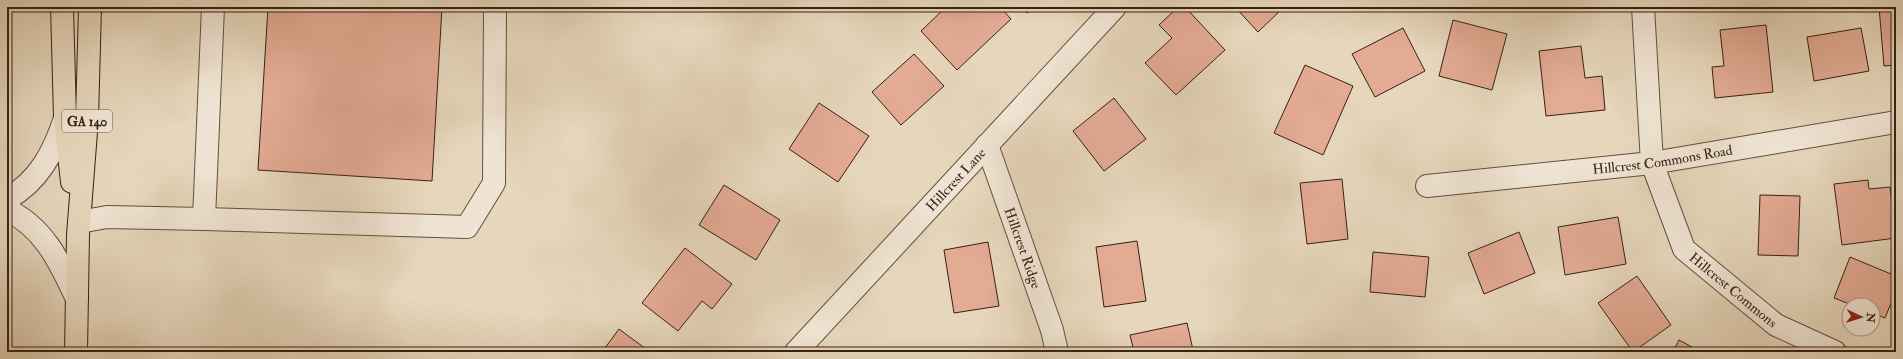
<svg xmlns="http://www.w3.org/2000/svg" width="1903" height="359" viewBox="0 0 1903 359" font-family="'IM FELL Double Pica',serif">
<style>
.building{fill:#e3aa94;stroke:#382113}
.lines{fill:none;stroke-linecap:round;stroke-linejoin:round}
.minor-casing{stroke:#644e3d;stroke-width:24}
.major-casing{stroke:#382113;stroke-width:24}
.minor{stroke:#efe4d3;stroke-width:22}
.major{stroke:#e6d6bb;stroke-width:22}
.labels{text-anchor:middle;stroke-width:4;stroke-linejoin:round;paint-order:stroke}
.shield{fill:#efe4d3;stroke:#6f5c4d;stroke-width:1}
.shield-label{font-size:13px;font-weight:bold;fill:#382113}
.street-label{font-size:14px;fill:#382113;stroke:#efe4d3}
</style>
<rect width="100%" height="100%" fill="#e6d6bb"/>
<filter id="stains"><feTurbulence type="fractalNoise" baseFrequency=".005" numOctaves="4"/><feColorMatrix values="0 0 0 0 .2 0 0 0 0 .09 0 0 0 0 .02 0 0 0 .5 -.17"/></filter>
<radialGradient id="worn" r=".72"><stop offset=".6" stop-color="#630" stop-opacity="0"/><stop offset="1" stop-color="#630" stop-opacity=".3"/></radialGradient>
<path class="building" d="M268,7H442L432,181L258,170Z
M946,7H1000L1011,19L957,70L921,31Z
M1022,7H1034L1027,13Z
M1178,7H1185L1225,50L1176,95L1145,63L1172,38L1159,25Z
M1235,7H1284L1258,32Z
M1879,7H1896V65L1884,66Z
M1453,20L1507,34L1492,90L1439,76Z
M1766,25L1773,92L1715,98L1712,67L1724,66L1720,30Z
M1403,28L1425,71L1375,97L1352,54Z
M1861,28L1869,71L1814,81L1807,37Z
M1581,46L1585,78L1602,76L1605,110L1546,116L1539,51Z
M914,54L944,86L901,125L872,92Z
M1305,65L1353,86L1323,155L1274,133Z
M1114,98L1146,139L1104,171L1073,131Z
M819,103L869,136L838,182L789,149Z
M1342,179L1348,239L1307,244L1300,183Z
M1868,180L1869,189L1890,187L1896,238L1842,245L1834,184Z
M724,185L780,220L756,260L699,225Z
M1760,195L1800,196L1798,256L1758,255Z
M1618,217L1626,264L1565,275L1558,227Z
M1519,232L1535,273L1484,294L1468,253Z
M1137,241L1146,301L1104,307L1096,247Z
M988,242L999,306L954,313L944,250Z
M685,248L732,284L712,309L702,301L678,331L642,303Z
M1373,252L1429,257L1425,297L1370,292Z
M1850,257L1896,276V291L1885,318L1873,313V305H1852L1834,298Z
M1637,276L1671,325L1633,352L1598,303Z
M1187,323L1193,350L1201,348L1202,352H1134L1130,335Z
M619,329L650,352H602Z
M1679,340L1701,352H1673Z"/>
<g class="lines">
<defs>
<g id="minor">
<path id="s1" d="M1643,7L1652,163L1684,249L1776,325L1835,352"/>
<path id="s2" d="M987,145L1052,330L1057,352"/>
<path id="s3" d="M1427,186L1652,163L1896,122"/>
<path d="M7,199C39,181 54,152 65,118"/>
<path d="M7,210C45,228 60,263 77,299"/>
<path d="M204,219L467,227L494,183L495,7"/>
<path d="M79,222L107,217L204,219L213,7"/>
<path id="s4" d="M796,352L1115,7"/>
</g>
<path id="major" d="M62,7L65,118L72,182
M76,352L78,235L87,119L90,7"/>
</defs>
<use href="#minor" class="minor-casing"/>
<use href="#major" class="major-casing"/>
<use href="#minor" class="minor"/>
<use href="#major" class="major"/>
</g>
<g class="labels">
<rect class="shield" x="62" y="110" width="50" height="22" rx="3"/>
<g class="shield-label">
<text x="87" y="126">GA 140</text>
</g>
<g class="street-label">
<text dy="5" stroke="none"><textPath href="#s3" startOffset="237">Hillcrest Commons Road</textPath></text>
<text dy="5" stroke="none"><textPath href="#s4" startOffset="235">Hillcrest Lane</textPath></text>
<text dy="5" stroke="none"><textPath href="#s2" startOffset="109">Hillcrest Ridge</textPath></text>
<text dy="5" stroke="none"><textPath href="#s1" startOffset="312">Hillcrest Commons</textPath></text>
</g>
</g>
<rect width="1903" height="359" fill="none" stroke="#e6d6bb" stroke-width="24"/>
<rect x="8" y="8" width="1887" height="343" fill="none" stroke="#382113" stroke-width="2"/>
<rect x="12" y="12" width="1879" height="335" fill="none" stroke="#382113"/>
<g transform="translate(1861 317) rotate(94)"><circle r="19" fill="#efe4d3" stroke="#a69686"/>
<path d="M0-3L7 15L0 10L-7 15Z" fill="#8f2418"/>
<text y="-6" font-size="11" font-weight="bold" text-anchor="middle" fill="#382113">N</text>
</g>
<rect width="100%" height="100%" filter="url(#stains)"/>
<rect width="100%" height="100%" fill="url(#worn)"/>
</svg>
